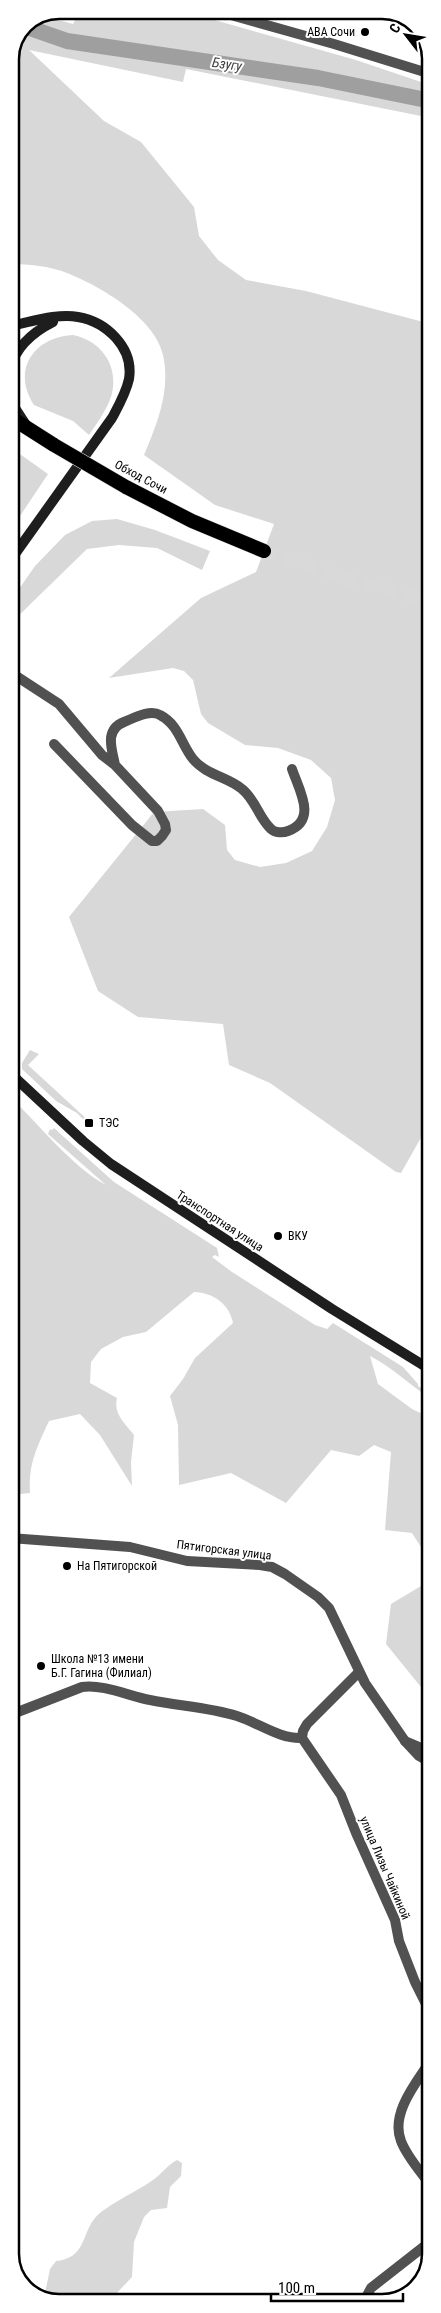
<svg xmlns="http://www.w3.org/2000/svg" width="441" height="2313" viewBox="0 0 441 2313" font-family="'Roboto Condensed',sans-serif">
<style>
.green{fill:#d8d8d8}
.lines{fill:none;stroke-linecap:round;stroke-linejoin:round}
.river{stroke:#9f9f9f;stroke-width:16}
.trunk-tunnel{stroke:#d9d9d9;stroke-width:14;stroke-dasharray:14 7;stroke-linecap:butt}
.trunk-casing{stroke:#dbdbdb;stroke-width:15}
.minor{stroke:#515151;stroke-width:10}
.tertiary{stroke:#515151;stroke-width:10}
.secondary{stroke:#1e1e1e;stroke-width:10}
.trunk{stroke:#000;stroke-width:14}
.trunk-bridge-casing{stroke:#dbdbdb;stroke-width:15;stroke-linecap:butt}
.trunk-bridge{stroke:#000;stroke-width:14}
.poi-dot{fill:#000;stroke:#fff;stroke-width:2}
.labels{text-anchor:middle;stroke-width:4;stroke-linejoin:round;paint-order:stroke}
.poi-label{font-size:12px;fill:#000;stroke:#fff;text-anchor:start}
.street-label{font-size:12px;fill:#000;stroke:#fff}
.water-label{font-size:14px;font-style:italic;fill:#404040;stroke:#fff}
.rim{fill:none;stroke:#000;stroke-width:2.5}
</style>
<rect width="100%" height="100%" fill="#fff"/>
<path class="green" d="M81,10H179L356,60L421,82V87L431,89V118L186,69L183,82L29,50L104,121L141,142L194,207L199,236L218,260L246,280L306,291L431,324V1120L401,1173L396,1172L270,1083L229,1065L223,1024L138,1017L98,991L69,917L154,812L203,809L225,825L227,850L235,860L260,867L286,863L312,851L327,827L335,800L331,778L311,760L278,748L245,745L208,723L201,714L193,680L184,671L173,668L109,678L201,598L256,572L274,524L215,505L144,455C157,424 171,390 163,355C155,318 100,286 67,273C49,266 29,264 10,264V59L25,24L44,16L73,24Z
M73,335C102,341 120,367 111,397C106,411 97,423 89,435L73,421L34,405C11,370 34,337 73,335Z
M10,447L48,474L10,531Z
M117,519L155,530L210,551L202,570L157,548L119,545L87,549L10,624V602L35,566L65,535L92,521Z
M30,1050L39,1054L28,1065L91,1123L89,1125L77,1113L56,1101L22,1069V1063Z
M10,1097C39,1124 72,1167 106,1185L48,1134L50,1129L52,1130L54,1128L114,1182L217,1248L219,1257L215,1255L212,1257L232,1272L315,1325L327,1329L333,1323L403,1367L418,1384V1386L431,1394V1399C410,1385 392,1367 370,1356L378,1384L412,1409L431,1418V1563L412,1533L385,1530L391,1452L374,1445L359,1456L331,1450L286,1503L231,1473L179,1485L178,1425L170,1396L183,1379L195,1358L233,1323C229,1303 213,1293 194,1292L146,1332L123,1337L101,1349L91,1362L90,1383L117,1398C113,1414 125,1423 134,1435L131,1462L132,1486L100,1435L80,1414L49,1421C37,1447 28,1464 30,1493L10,1495Z
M431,1580V1697L425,1692L386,1644L391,1604Z
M177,2160L182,2163L181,2176L170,2187L167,2208L151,2210L144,2217L134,2242L132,2277L114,2296L115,2303H53L44,2298L50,2269L56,2261C86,2258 81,2235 95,2218C106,2205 138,2191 153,2180C162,2174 167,2165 177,2160Z"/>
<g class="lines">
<path class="river" d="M24,26L67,41L318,78L431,101"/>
<path class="trunk-tunnel" d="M264,551L350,580L431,600"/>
<defs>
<path id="trunk" d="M10,417L54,445
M126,487L192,521L264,551"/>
</defs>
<use href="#trunk" class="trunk-casing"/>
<path class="minor" d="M10,672L59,704L102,755L115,765L158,811L165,824L166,830L162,836L157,841H152L132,825L54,744
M115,765C112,749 104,730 124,722C134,718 150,709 160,715C179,725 181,744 193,759C206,775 228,777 242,789C255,799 259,818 271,829C275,833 283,833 288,831C318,820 299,790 292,769
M359,1672L307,1724L303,1731L302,1738L341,1795L356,1833L395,1920L399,1941L415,1982L431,2014
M10,1715L82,1687C103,1684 129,1696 150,1700C179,1706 209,1707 237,1716C259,1723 279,1739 302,1738
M405,1741L431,1752
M431,2060C417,2082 390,2113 401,2141C407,2157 421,2172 431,2186
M363,2303L371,2288L431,2241"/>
<path class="tertiary" d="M213,10L334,44L431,74
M10,1538L130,1547L187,1561L260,1565L272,1567L285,1574L318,1597L329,1608L365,1683L405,1741L419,1756L431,1763"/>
<path class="secondary" d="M10,326C31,322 57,313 78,317C107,322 134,348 129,379C126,393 119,405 112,418L10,561
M10,369C16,346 33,332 53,322
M10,391L15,408L26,425
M10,1073L83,1141L111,1164L332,1309L431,1370"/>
<use href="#trunk" class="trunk"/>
<defs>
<path id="trunk-bridge" d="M54,445L126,487"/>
</defs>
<use href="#trunk-bridge" class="trunk-bridge-casing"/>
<use href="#trunk-bridge" class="trunk-bridge"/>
</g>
<g class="poi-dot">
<circle cx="365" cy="32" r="5"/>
<rect x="84" y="1118" width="10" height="10" rx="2.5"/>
<circle cx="278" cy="1236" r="5"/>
<circle cx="67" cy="1566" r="5"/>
<circle cx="41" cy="1666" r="5"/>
</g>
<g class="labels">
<g class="poi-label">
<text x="355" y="36" text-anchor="end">АВА Сочи</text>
<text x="99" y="1127">ТЭС</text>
<text x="288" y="1240">ВКУ</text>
<text x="77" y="1570">На Пятигорской</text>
<text x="51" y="1663">Школа №13 имени<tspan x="51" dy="14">Б.Г. Гагина (Филиал)</tspan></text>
</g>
<g class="street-label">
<text transform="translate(141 477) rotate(28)" y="4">Обход Сочи</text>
<text transform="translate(220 1221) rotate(33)" y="4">Транспортная улица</text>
<text transform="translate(224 1550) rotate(7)" y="4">Пятигорская улица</text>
<text transform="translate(385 1868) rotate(67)" y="4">улица Лизы Чайкиной</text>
</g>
<g class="water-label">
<text transform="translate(227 64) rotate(8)" y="5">Бзугу</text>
</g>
</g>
<path d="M0 0H441V2313H0ZM59 19H382A40 40 0 0 1 422 59V2254A40 40 0 0 1 382 2294H59A40 40 0 0 1 19 2254V59A40 40 0 0 1 59 19Z" fill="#fff" fill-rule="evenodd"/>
<path class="rim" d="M59 19H382A40 40 0 0 1 422 59V2254A40 40 0 0 1 382 2294H59A40 40 0 0 1 19 2254V59A40 40 0 0 1 59 19Z"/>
<g transform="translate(406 35) rotate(301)" stroke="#ffffff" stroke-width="4" paint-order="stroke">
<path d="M0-4L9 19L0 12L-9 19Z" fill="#000000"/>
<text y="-8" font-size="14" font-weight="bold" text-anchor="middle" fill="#000000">С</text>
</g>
<path d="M271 2293v8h132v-8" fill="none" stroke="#000000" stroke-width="2.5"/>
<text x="278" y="2293" font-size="15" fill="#000000" stroke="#ffffff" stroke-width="4" paint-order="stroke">100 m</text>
</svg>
